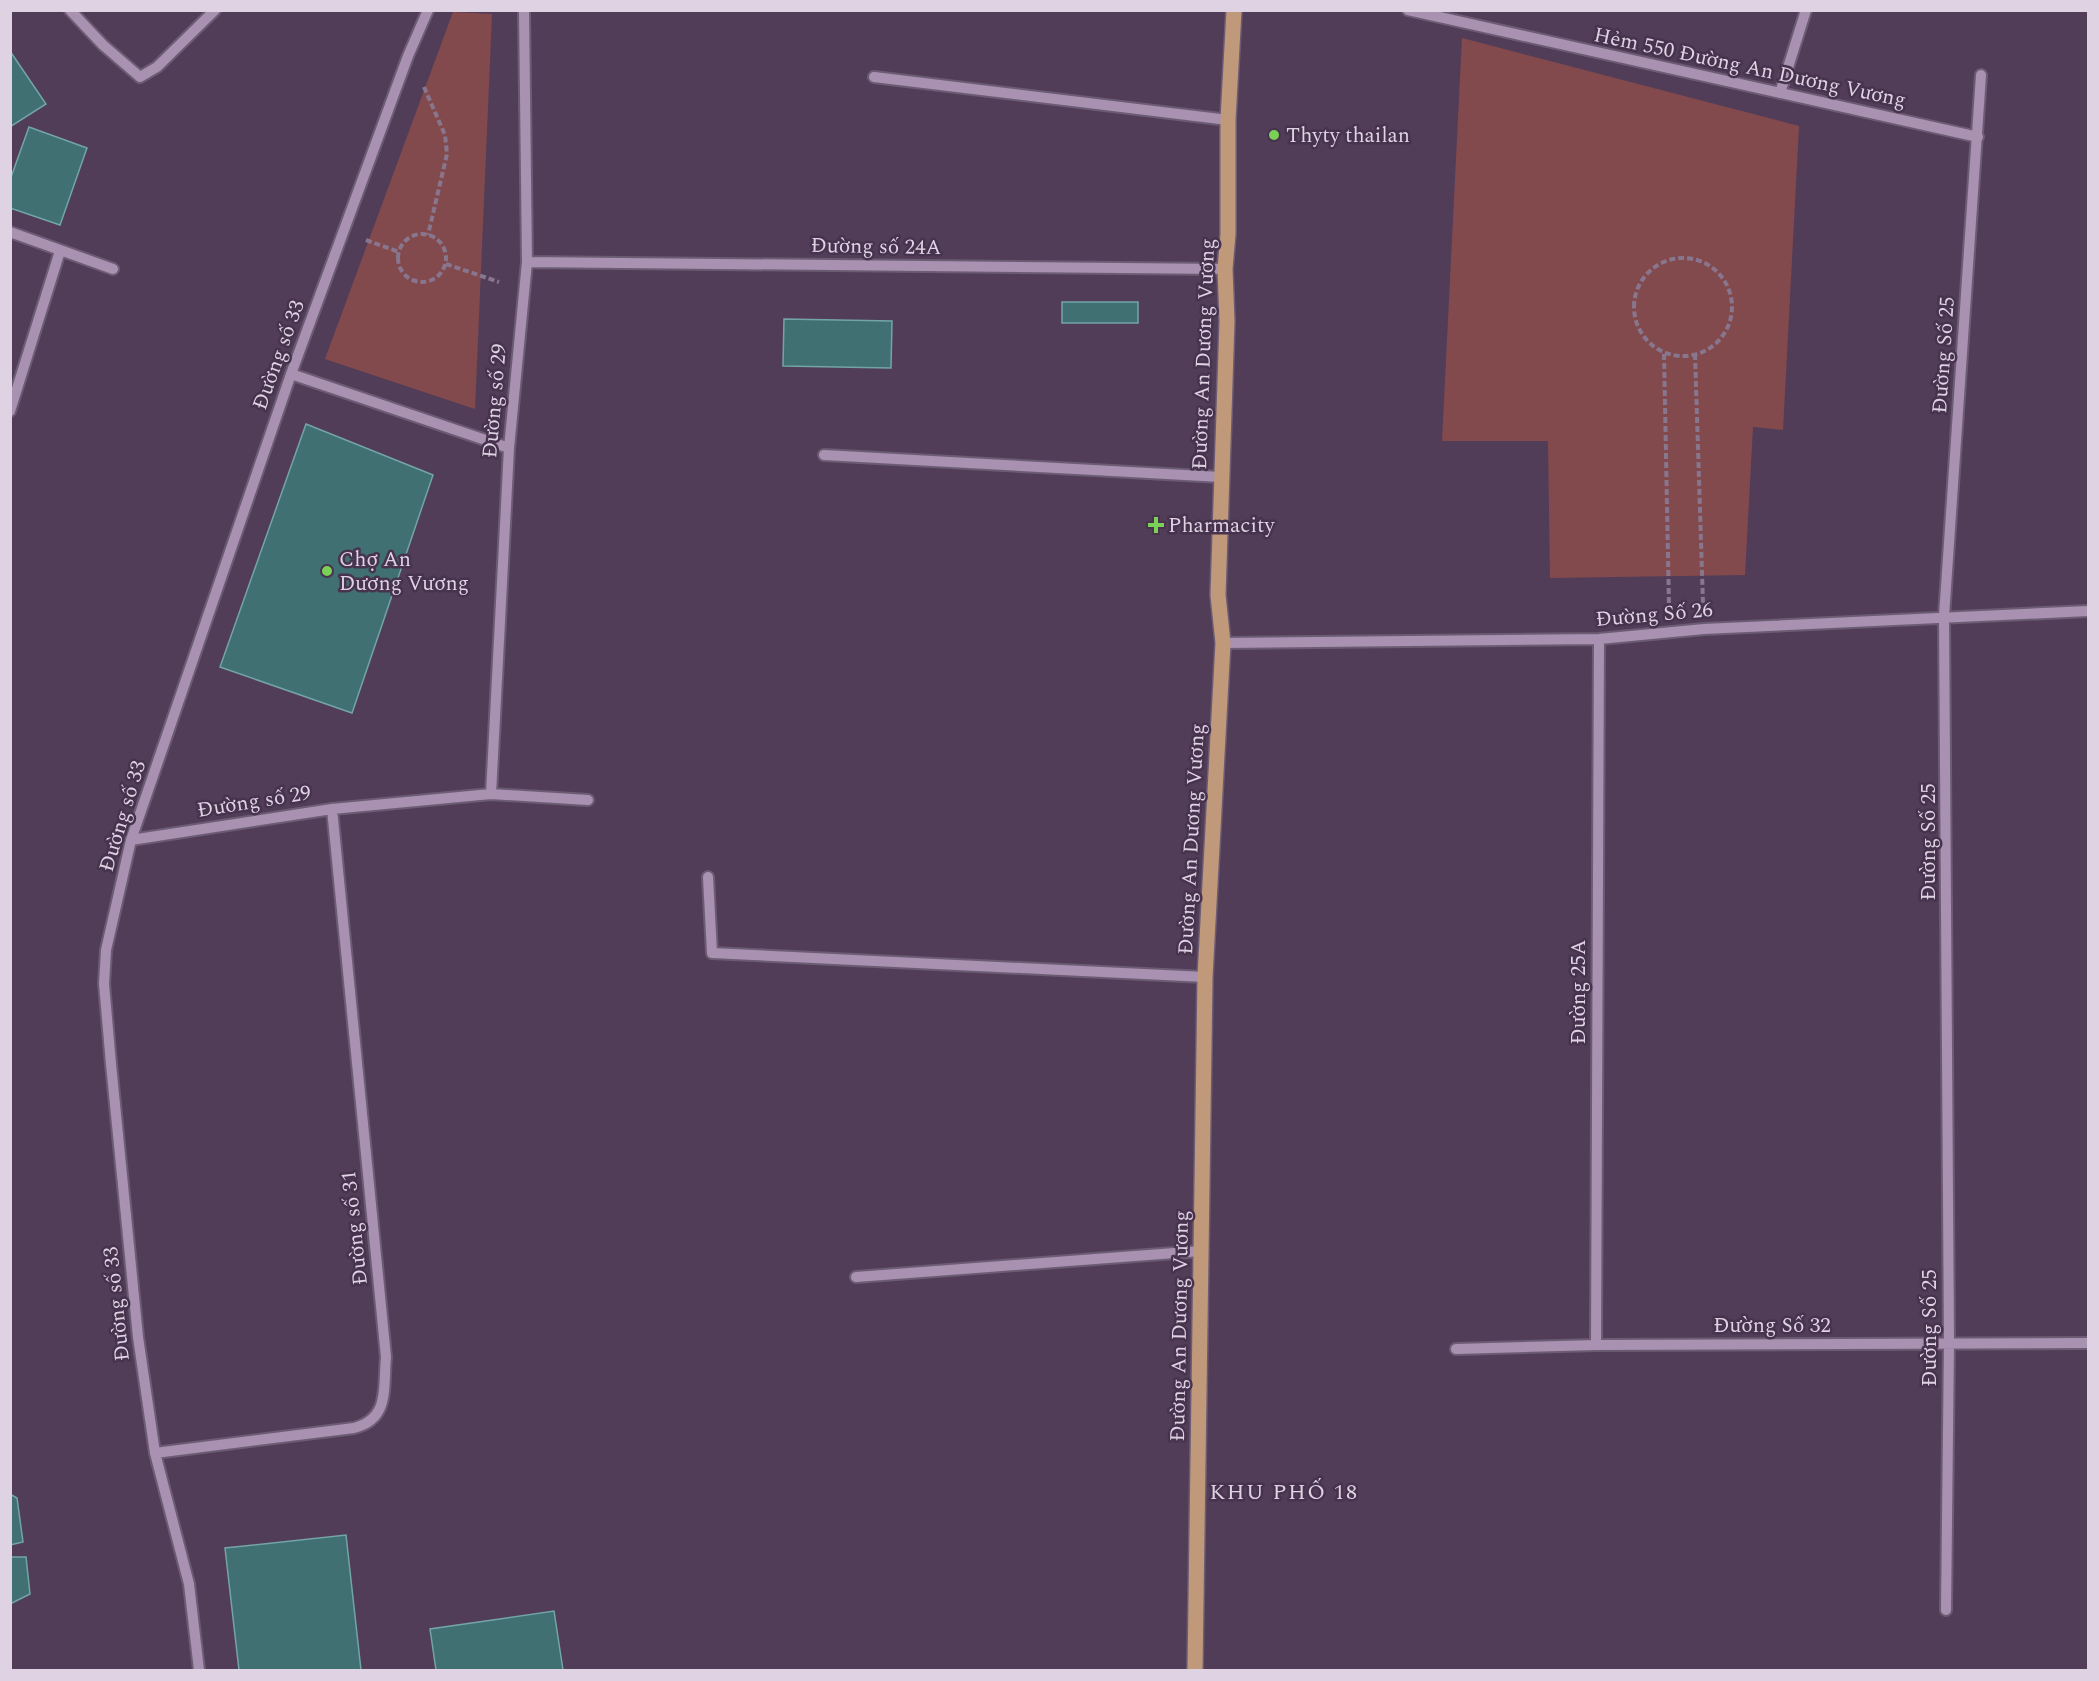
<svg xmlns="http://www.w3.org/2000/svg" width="2099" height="1681" viewBox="0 0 2099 1681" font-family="Spectral,serif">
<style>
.green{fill:#834a4d}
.building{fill:#407071;stroke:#73a5a6;stroke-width:1.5}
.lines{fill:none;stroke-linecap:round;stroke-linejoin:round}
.minor-casing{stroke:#6c5c73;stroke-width:14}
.major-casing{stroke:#6c5c73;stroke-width:18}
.path{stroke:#88768e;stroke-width:4;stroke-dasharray:6 3;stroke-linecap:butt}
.minor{stroke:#a891b1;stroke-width:10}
.major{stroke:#bf997a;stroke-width:15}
.poi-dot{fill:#7bd155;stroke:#47334e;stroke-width:2}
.labels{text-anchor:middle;stroke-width:5;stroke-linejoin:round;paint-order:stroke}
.street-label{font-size:21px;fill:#ded2e3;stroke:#47334e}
.poi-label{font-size:21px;fill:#ded2e3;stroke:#47334e;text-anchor:start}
.neighbourhood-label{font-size:22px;letter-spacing:1.5px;fill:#ded2e3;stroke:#47334e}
</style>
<rect width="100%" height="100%" fill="#523d59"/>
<path class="green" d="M453,12L492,14L475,409L325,359Z
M1462,38L1799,126L1783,430L1753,427L1745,575L1550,578L1548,441H1442Z"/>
<path class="building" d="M10,51L46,104L10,127Z
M29,127L87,148L60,225L10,208V180Z
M1062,302H1138V323H1062Z
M784,319L892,321L891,368L783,366Z
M306,424L433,475L352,713L220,667Z
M10,1494L17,1498L23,1542L10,1545Z
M346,1535L361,1670H239L225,1548Z
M10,1557H26L30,1594L10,1604Z
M554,1611L563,1670H436L430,1629Z"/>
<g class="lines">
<defs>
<path id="minor" d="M70,10L103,45L140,77L157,67L215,10
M1408,10L1978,137
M874,77L1228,120
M1780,93L1806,10
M10,232L113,269
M527,262L1225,269
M291,374L509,448
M10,411L60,251
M824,455L1221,477
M1223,643L1599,639L1704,629L2088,611
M491,794L588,800
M131,840L332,809L491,794L509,448L527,262L524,10
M708,877L712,953L1205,977
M856,1277L1201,1251
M1596,1345L1599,639
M1456,1349L1596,1345L2088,1343
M155,1453L354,1428C390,1419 383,1388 386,1357L332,809
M1946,1610L1949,1343L1944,616L1981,75
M199,1670L189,1584L155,1453L138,1337L111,1064L104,984L106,950L131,840L291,374L408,56L428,10"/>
<path id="major" d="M1195,1670L1205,977L1223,643L1218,595L1227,321L1225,269L1228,234V120L1234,10"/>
</defs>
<use href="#minor" class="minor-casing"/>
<use href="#major" class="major-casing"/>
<path class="path" d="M424,87L445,135L447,154L428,235
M398 258a24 24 0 1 1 48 0a24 24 0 1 1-48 0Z
M366,240L399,252
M1634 307a49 49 0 1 1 98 0a49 49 0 1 1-98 0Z
M446,264L499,282
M1664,354L1669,607
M1695,354L1703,604"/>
<use href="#minor" class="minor"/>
<use href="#major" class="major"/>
</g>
<g class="poi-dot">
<circle cx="1274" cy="135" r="6"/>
<path d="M1153 516h6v6h6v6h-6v6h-6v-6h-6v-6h6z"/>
<circle cx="327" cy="571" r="6"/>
</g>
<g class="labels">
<g class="street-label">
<text transform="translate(1750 67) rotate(12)" y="7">Hẻm 550 Đường An Dương Vương</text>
<text transform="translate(876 246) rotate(1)" y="7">Đường số 24A</text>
<text transform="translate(1203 354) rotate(-88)" y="7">Đường An Dương Vương</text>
<text transform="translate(278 355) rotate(-70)" y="7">Đường số 33</text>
<text transform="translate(1943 355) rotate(-86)" y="7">Đường Số 25</text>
<text transform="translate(494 401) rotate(-85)" y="7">Đường số 29</text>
<text transform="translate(1654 614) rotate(-5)" y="7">Đường Số 26</text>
<text transform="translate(254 801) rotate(-9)" y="7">Đường số 29</text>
<text transform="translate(122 816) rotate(-73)" y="7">Đường số 33</text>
<text transform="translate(1191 839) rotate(-87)" y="7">Đường An Dương Vương</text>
<text transform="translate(1928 842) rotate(-90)" y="7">Đường Số 25</text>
<text transform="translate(1578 992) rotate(-90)" y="7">Đường 25A</text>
<text transform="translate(354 1228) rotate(-96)" y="7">Đường số 31</text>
<text transform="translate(116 1304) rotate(-96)" y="7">Đường số 33</text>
<text x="1772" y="1332">Đường Số 32</text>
<text transform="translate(1179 1326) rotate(-89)" y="7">Đường An Dương Vương</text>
<text transform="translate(1929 1328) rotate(-90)" y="7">Đường Số 25</text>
</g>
<g class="poi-label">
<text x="1286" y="142">Thyty thailan</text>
<text x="1168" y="532">Pharmacity</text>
<text x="339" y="566">Chợ An<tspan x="339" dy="24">Dương Vương</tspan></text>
</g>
<g class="neighbourhood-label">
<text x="1284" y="1499">KHU PHỐ 18</text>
</g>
</g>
<rect width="2099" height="1681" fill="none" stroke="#ded2e3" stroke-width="24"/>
</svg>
